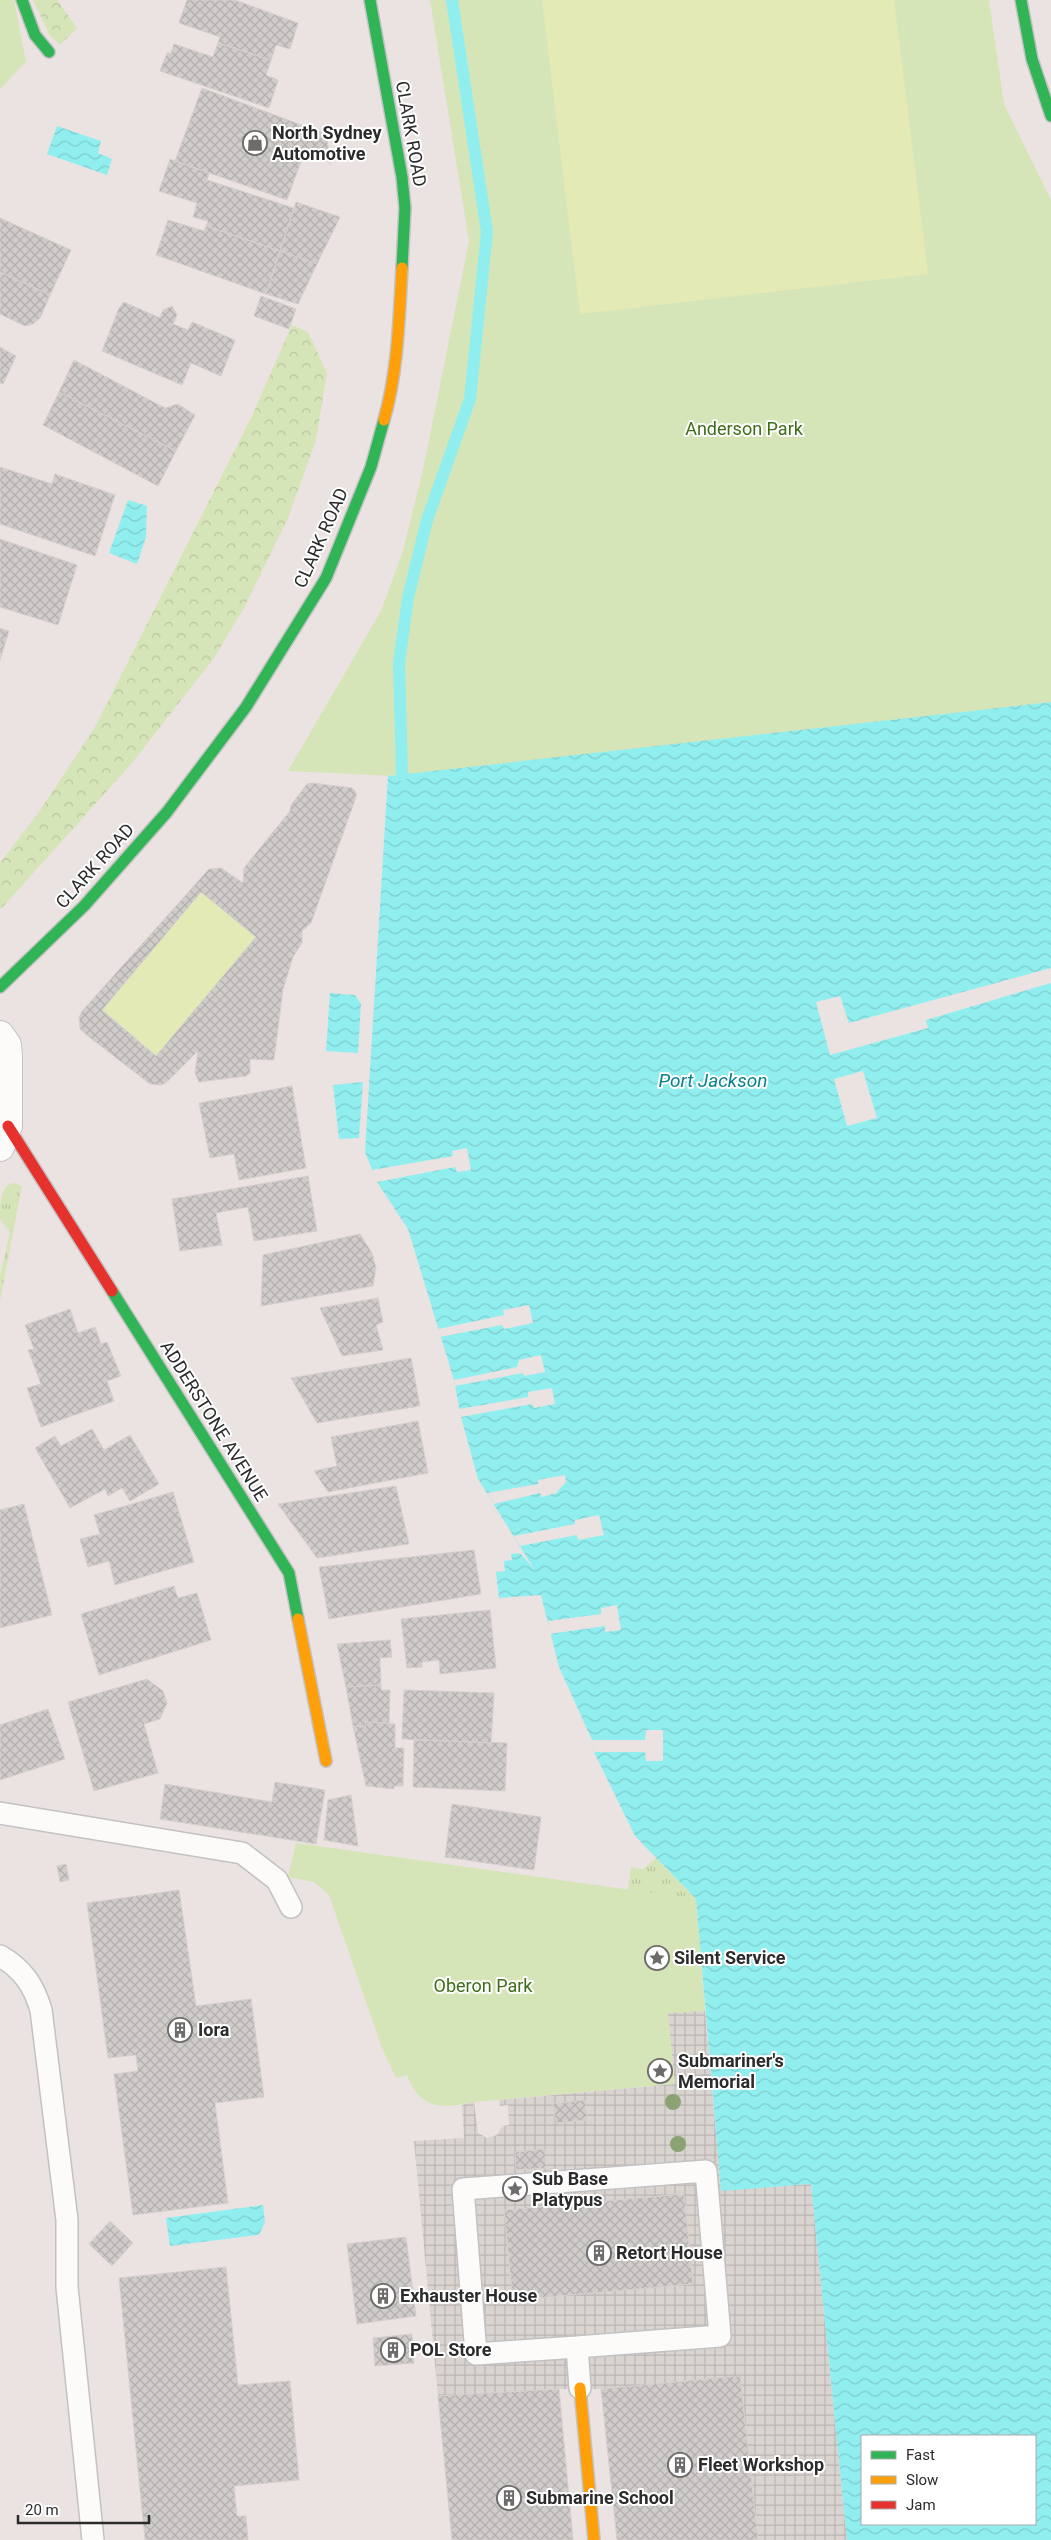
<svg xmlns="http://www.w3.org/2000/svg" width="1051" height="2540" viewBox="0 0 1051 2540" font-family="Roboto,sans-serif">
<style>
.grass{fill:url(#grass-tufts)}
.forest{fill:url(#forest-crowns)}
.park{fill:#d6e5b8}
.pitch{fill:#e4eab6}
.plaza{fill:url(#plaza-grid);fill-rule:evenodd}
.water{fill:url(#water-waves);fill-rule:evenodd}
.pier{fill:#eae3e1}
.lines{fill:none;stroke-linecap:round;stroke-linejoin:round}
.stream{stroke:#91eeef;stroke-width:12}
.building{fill:url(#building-cross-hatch);stroke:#d5cfcd;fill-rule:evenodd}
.lane-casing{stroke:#c3c2c3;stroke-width:24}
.street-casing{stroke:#c3c2c3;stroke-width:30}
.fast-casing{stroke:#c3c2c3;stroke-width:14}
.slow-casing{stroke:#c3c2c3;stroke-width:14}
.jam-casing{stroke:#c3c2c3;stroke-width:14}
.lane{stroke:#fcfbfa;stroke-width:21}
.street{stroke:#fcfbfa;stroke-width:28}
.fast{stroke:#30b455;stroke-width:11}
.slow{stroke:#ff9f0a;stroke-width:11}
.jam{stroke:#e5322d;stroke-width:11}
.tree{fill:#8ba272}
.labels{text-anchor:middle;stroke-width:4;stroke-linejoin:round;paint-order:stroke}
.poi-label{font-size:18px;font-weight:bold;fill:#2b2b2b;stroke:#fff;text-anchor:start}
.street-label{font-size:18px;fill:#2b2b2b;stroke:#fff}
.park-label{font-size:18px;fill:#3e6d17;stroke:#fff}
.water-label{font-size:19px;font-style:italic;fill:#08818e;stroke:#fff}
</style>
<defs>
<pattern id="grass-tufts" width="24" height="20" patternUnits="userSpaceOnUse" patternTransform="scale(1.25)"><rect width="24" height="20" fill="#d6e5b8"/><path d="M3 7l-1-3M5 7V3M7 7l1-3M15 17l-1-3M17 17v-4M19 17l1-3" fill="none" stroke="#b8c59e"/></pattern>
<pattern id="forest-crowns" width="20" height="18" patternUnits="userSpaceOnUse" patternTransform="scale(1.25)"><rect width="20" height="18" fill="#d6e5b8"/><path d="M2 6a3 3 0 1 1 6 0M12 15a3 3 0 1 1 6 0" fill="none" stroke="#b8c59e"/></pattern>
<pattern id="plaza-grid" width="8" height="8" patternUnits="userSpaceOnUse" patternTransform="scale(1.25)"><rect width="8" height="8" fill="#dad4d1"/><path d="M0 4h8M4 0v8" fill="none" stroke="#bbb6b4"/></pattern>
<pattern id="water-waves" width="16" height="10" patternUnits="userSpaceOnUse" patternTransform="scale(1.25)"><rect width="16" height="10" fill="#91eeef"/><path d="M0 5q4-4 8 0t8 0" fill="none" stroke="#7dcccd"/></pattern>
<pattern id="building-cross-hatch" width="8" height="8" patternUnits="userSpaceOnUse" patternTransform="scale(1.25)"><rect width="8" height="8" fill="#d0ccca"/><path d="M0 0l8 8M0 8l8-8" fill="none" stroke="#b3afae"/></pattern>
</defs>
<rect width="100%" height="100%" fill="#eae3e1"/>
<path class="grass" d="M14,1183L22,1186L0,1301V1277L10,1231C7,1228 2,1223 0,1218C0,1205 0,1185 14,1183Z
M656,1858L696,1899L628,1890L631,1867L643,1869Z"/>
<path class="forest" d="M33,0H57L77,28L60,45L50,36Z
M292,325L308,332L327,373L316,440L288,518L245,606L214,658L132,763L0,910V863L39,812L95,727L251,418Z"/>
<path class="park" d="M0,0H14L26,62L0,89Z
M430,0H989L1004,104L1051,200V707L418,777L288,771L381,611L403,551L424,465L469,241Z
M296,1843L696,1899L705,2011L668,2014L675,2084L474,2102C442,2109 420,2110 407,2075L396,2078L382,2048L329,1895L314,1882L288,1877Z"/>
<path class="pitch" d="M542,0H894L928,274L580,314Z
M201,892L256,937L156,1056L102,1010Z"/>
<path class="plaza" d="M705,2011L721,2190L811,2184L847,2540H758L740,2376L601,2389H559L438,2396L414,2141L464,2138L462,2105L474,2102L478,2133L487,2138L497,2135L502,2126L509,2125L508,2105L500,2106L499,2100L675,2084L668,2013ZM585,2100L587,2119L556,2123L554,2104ZM545,2149L546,2168L516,2170L515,2152ZM684,2194L693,2284L513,2300L504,2210Z"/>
<path class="water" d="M57,126L101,141L98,153L112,159L107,175L47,154Z
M128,500L147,506L146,537L137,564L109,553Z
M1051,702V2540H847L811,2184L721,2191L696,1899L635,1836L594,1752L592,1740L559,1667L541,1595L499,1598L496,1572L505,1571L504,1561L512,1560L511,1554L520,1553L534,1569L478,1479L461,1417L454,1380L408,1229L377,1182L365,1152L388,776ZM862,2436H1035V2524H862Z
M330,993L355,995L361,1004L358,1053L326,1051Z
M363,1082L359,1138L339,1139L333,1085Z
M263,2205L265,2222L259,2235L170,2246L166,2218Z"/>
<path class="pier" d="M1051,968V983L926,1020L928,1028L830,1055L816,1002L840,996L849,1023Z
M863,1071L877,1118L847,1126L834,1079Z
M467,1148L471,1170L457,1172L455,1167L377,1182L372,1170L453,1156L452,1151Z
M529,1305L533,1323L504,1329L502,1325L440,1337L438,1329L504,1315L503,1310Z
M541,1355L545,1372L524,1376L523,1373L455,1386L454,1380L517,1367L519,1360Z
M552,1388L555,1404L534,1408L532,1404L461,1417L459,1409L528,1397V1392Z
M565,1475L566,1482L556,1493L542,1497L540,1493L494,1504L487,1493L538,1484V1480Z
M599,1515L604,1535L578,1540L577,1535L520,1546L514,1536L575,1524V1520Z
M617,1605L621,1630L605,1632V1626L550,1634L548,1621L601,1614V1608Z
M646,1730H663V1761H646L645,1752H594L592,1740H645Z"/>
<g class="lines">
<path class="stream" d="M402,775L399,663L408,598L427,520L470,399L487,232L452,0"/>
</g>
<path class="building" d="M187,0H235L298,23L290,49L276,45L271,60L218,43L220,37L179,23Z
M218,43L271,60L266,75L278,80L269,108L160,71L167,53H171L174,44L213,57Z
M202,88L326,134L331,163L304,153L287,200L175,161Z
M170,159L209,173L207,180L294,208L280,251L206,226L208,221L193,217L197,203L159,191Z
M296,202L340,217L317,264L280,251Z
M0,218L71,250L50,295L0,272Z
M168,220L204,231L206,226L280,251L266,294L156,255Z
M280,251L317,264L298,304L266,294Z
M0,272L50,295L40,318L33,324L25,326L0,314Z
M261,296L296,309L289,329L254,316Z
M124,302L160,318L163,310L172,306L177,315L173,324L188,330L192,322L235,340L221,376L191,363L182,385L102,351L119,308Z
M0,347L16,356L3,384L0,383Z
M74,360L165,408L178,404L195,415L176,451L59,392Z
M59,392L176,451L158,486L43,425Z
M0,467L52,484L55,474L115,495L95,556L0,524Z
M0,539L77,565L58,625L0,607Z
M0,628L9,631L0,660Z
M312,783L352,788L356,792V797L311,923L302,931V943L293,957L283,989L274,1060L250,1059V1073L246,1076L199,1082L195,1073L198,1051L166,1083L161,1085L150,1084L84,1033L80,1029L79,1017L83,1010L209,869L221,868L243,883L244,868L290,811L291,805L307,784ZM201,892L256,937L156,1056L102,1010Z
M292,1086L306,1168L239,1180L234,1154L210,1158L199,1103Z
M308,1176L317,1231L254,1241L248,1207L216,1213L222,1245L180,1251L172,1199Z
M360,1234L372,1253L376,1268L373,1286L261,1306L263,1255Z
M378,1298L383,1322L376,1325L383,1350L342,1356L320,1308Z
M70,1309L78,1333L95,1327L101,1344L107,1342L121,1376L107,1381L114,1401L41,1427L27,1388L41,1384L28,1350L34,1349L25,1325Z
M411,1358L420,1406L317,1423L291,1378Z
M418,1421L428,1473L328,1492L314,1471L337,1466L331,1437Z
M92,1429L104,1450L130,1435L159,1484L130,1501L122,1488L108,1496L105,1489L70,1508L35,1448L55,1436L61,1446Z
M396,1486L409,1544L317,1558L278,1504Z
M173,1492L194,1562L115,1585L109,1561L88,1567L80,1539L100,1534L94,1515Z
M24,1504L52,1615L0,1628V1510Z
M474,1550L481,1594L329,1619L319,1567Z
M174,1586L178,1598L197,1593L211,1640L99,1675L81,1614Z
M490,1610L496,1668L440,1674L439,1660L422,1662V1667L407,1668L401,1619Z
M390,1640L392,1657L380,1658L381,1685L346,1687L337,1644Z
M147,1679L163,1691L167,1703L160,1719L144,1724L158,1773L94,1791L68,1702Z
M381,1685V1690H390L389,1723L366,1722L365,1727L353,1726L346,1687Z
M404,1690L494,1693L491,1743L402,1739Z
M48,1709L65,1759L0,1780V1725Z
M366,1722L395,1724V1748H404L403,1786H394V1789L366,1786L353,1726L365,1727Z
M414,1740L507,1743L505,1791L413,1787Z
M275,1782L325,1790L316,1844L160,1819L165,1784L272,1802Z
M351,1795L358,1846L324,1840L328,1800Z
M452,1804L541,1817L534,1870L445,1857Z
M66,1864L69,1880L60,1882L57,1866Z
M179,1890L196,2006L251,1999L264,2097L215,2103L228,2203L133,2215L114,2074L138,2071L136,2055L108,2058L87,1903Z
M585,2100L587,2120L556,2123L553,2104Z
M545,2149L546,2168L516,2170L515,2152Z
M684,2194L693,2284L513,2300L504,2210Z
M110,2221L133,2243L112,2266L89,2244Z
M406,2237L416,2316L357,2324L347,2244Z
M226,2267L238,2385L290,2381L299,2480L234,2486L237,2516H246L248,2540H145L119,2278Z
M412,2334L414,2363L375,2366L373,2338Z
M740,2376L758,2540H617L601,2389Z
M559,2389L573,2540H452L438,2396Z"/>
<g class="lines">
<defs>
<path id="lane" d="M0,1813L242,1853L277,1880L291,1907
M0,1956C23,1969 34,1986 41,2010L67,2220V2287L93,2540
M577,2347L720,2336L706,2171L463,2189L476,2354L577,2347L580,2388"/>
<path id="street" d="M0,1035L7,1045L8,1056V1126L0,1147"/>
<path id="fast" d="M22,0L35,35L49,52
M370,0L402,177L405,208L402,268
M1021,0L1032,59L1051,116
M0,987L84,906L167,812L246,707L326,578L371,467L384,420
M112,1291L289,1573L298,1619"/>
<path id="slow" d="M384,420C398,371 399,319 402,268
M298,1619L326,1761
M580,2388L594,2540"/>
<path id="jam" d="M8,1126L112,1291"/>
</defs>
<use href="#lane" class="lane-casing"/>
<use href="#street" class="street-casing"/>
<use href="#fast" class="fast-casing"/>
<use href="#slow" class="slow-casing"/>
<use href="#jam" class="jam-casing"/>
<use href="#lane" class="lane"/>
<use href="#street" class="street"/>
<use href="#fast" class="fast"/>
<use href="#slow" class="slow"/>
<use href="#jam" class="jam"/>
</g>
<g class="tree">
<circle cx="673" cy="2102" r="8"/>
<circle cx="678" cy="2144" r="8"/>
</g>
<defs>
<symbol id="shop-ring" viewBox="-11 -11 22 22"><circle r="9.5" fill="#fff" stroke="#6e6b6b" stroke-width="1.5"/><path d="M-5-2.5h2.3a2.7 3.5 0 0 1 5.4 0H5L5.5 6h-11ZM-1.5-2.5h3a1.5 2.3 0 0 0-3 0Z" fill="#6e6b6b"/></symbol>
<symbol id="sight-ring" viewBox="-11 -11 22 22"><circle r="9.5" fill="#fff" stroke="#6e6b6b" stroke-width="1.5"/><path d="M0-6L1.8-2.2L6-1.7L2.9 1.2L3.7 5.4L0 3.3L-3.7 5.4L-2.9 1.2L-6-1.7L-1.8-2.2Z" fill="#6e6b6b"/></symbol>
<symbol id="building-ring" viewBox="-11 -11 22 22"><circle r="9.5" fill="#fff" stroke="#6e6b6b" stroke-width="1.5"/><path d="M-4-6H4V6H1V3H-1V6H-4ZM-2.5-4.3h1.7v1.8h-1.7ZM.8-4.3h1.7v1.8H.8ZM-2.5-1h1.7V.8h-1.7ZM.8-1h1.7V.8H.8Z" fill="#6e6b6b"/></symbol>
</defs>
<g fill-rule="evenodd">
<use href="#shop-ring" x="241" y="129" width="28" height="28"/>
<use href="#sight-ring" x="643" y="1944" width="28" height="28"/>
<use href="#building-ring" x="166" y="2016" width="28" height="28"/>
<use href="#sight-ring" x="646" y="2057" width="28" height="28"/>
<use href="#sight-ring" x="501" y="2175" width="28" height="28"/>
<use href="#building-ring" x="585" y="2239" width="28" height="28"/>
<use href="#building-ring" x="369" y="2282" width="28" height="28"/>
<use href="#building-ring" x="379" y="2336" width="28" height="28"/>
<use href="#building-ring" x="666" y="2451" width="28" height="28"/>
<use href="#building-ring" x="495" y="2484" width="28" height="28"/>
</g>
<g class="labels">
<g class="poi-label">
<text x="272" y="139">North Sydney<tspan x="272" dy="21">Automotive</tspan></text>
<text x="674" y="1964">Silent Service</text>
<text x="198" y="2036">Iora</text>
<text x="678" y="2067">Submariner's<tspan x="678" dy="21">Memorial</tspan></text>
<text x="532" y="2185">Sub Base<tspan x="532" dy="21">Platypus</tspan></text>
<text x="616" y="2259">Retort House</text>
<text x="400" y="2302">Exhauster House</text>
<text x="410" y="2356">POL Store</text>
<text x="698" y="2471">Fleet Workshop</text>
<text x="526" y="2504">Submarine School</text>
</g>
<g class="street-label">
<text transform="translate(411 134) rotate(80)" y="6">CLARK ROAD</text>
<text transform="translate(321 538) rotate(-66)" y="6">CLARK ROAD</text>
<text transform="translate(95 866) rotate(-48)" y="6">CLARK ROAD</text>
<text transform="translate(214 1421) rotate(58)" y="6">ADDERSTONE AVENUE</text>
</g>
<g class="park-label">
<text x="744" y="435">Anderson Park</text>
<text x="483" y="1992">Oberon Park</text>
</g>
<g class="water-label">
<text x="713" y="1087">Port Jackson</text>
</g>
</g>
<rect x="861" y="2435" width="175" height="90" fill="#ffffff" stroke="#aaaaaa"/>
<rect x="871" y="2451" width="25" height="8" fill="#30b455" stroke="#aaaaaa"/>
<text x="906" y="2460" font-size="15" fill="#2b2b2b">Fast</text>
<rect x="871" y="2476" width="25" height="8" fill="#ff9f0a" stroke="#aaaaaa"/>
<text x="906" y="2485" font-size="15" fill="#2b2b2b">Slow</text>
<rect x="871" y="2501" width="25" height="8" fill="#e5322d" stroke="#aaaaaa"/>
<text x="906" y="2510" font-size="15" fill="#2b2b2b">Jam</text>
<path d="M18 2515v8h131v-8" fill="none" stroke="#2b2b2b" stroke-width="2.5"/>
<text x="25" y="2515" font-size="15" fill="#2b2b2b" stroke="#ffffff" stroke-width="4" paint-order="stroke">20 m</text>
</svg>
